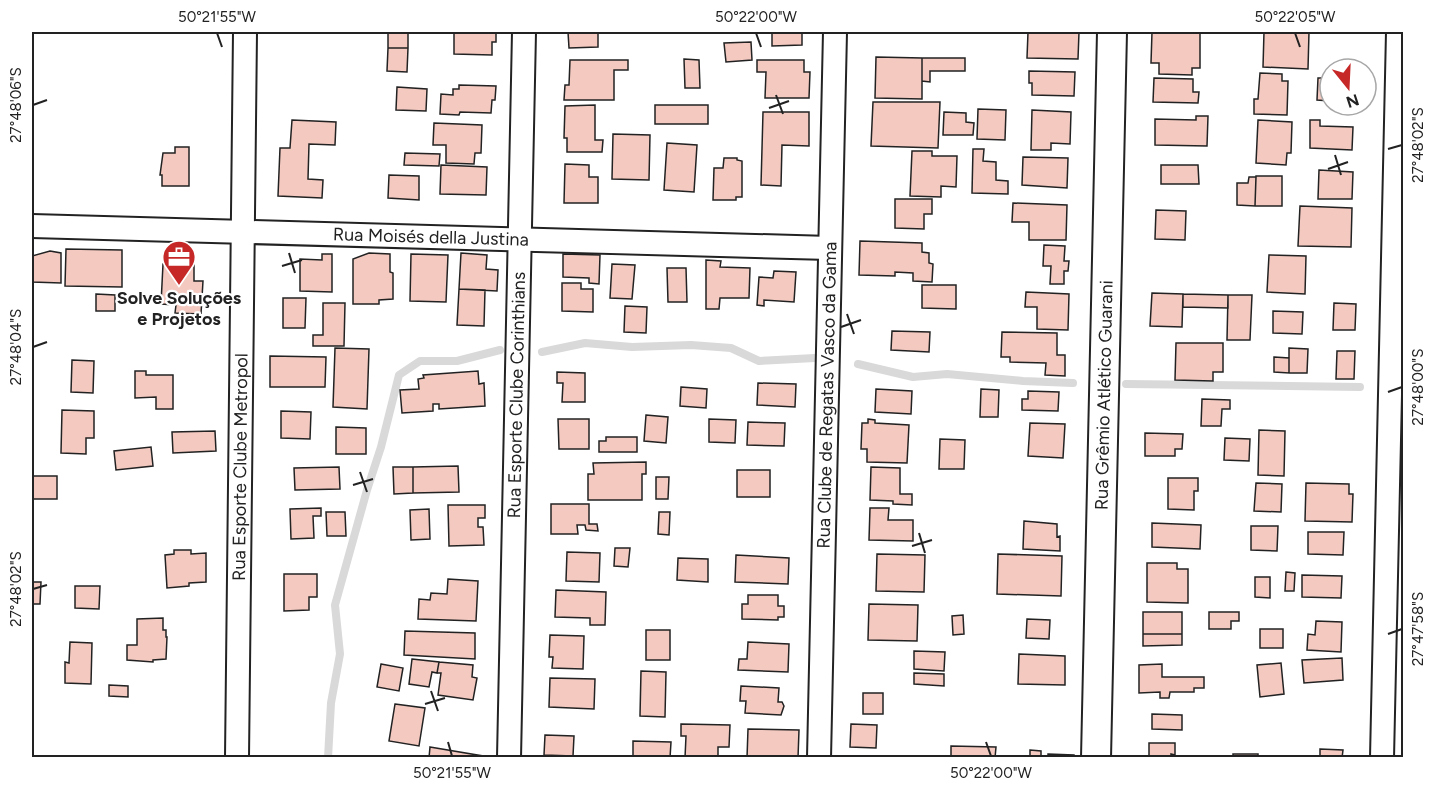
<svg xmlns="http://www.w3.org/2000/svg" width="1435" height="789" viewBox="0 0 1435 789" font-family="Figtree,sans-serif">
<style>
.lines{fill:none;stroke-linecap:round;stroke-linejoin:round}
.stream{stroke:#d9d9d9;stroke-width:8}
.building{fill:#f3c9c0;stroke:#222;stroke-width:1.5}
.minor-casing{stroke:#222;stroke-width:26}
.tertiary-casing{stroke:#222;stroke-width:32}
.minor{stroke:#fff;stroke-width:22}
.tertiary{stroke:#fff;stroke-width:28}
.ticks{fill:none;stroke:#222;stroke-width:2}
.labels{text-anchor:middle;stroke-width:4.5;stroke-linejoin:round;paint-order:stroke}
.street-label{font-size:18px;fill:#222;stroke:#fff}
.poi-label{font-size:18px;font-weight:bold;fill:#222;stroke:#fff}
.neatline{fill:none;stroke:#222;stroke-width:2}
.ticks-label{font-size:15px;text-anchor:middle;fill:#222}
</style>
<rect width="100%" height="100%" fill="#fff"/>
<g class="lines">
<path class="stream" d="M542,352L585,343L632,347L691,345L731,348L759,361L815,358
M858,364L913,377L947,374L1023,381L1073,383
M1126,384L1360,387
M328,758L331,703L340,654L335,605L367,490L381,447L399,375L420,361H457L500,350"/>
</g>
<path class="building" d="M388,32H408V48H388Z
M454,32H496V42H492V55L454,54Z
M568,32H598V47L569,48Z
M772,32H802V45L772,46Z
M1028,32H1079L1078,59L1027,58Z
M1152,32H1200V68H1192V75L1159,74V63H1151Z
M1264,32H1309L1308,69L1263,67Z
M751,42L752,60L726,62L724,43Z
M388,48H408L407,72L387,71Z
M876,57L922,58V99L875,98Z
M922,58H965V71H930V82L922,81Z
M684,59L699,60L700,88H685Z
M570,60H628V70H614V100H564L565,85H569Z
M757,60H804V72H810L809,98H765L766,72H757Z
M1029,71L1075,72L1074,96L1032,95V83H1029Z
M1260,73L1282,74V81H1288L1287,115L1254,114V99H1258Z
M1154,78L1193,79V92H1199L1198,103L1153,102Z
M1318,78H1330V101L1317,100Z
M459,85L496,86L495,100H492L491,113L460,112L459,115L440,114L441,94L453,95V89H459Z
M397,87L427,89L426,111L396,110Z
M873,102H940L938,148L871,146Z
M595,105V140H603L602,152H567V138H564L565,106Z
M655,105H708V124H655Z
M978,109L1006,110L1005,140L977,139Z
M1032,110L1071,112L1070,144L1051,143V150H1031Z
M763,112H809V146L782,145L781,186L761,185Z
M944,112L966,113V122L974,123L973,135H943Z
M1196,116H1208L1207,146L1155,145V119L1196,120Z
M292,120L336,122L335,145L309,144L308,179L323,180L322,198L278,196L280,148H290Z
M1258,120L1292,122L1291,153H1287L1286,165L1256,163Z
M1310,120H1320V126L1353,127L1352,150L1310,148Z
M434,123L482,125L481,153H475L474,164L446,163V145H433Z
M613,134L650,135L649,180L612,179Z
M667,143L697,145L694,192L664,190Z
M175,147H189V186H162V175H160L163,153H175Z
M973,149H984L983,161L996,162V180L1008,181V194L972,193Z
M912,151H932V156H957L956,187L941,186V197L910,196Z
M405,153L440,154L439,166L404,165Z
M1023,157L1068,158L1067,188L1022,185Z
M724,158H737V160L742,161V197H736V200H713L714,168H723Z
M565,164L589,165V177H598V203H564Z
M441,165L487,167L486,195L440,194Z
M1161,165H1198L1199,184H1161Z
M1319,170L1353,172L1352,199H1318Z
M389,175L419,176V200L388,198Z
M1256,176H1282V206H1255Z
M1249,177H1256L1255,206L1237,205V183H1248Z
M895,199H932V214H924V229L895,228Z
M1013,203L1067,205L1066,240H1029V222H1012Z
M1300,206L1352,208L1351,247L1298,246Z
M1156,210L1186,211L1185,240L1155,239Z
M860,241L922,243V252L929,253V263L933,264L932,282L913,281V273L895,272V276L859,275Z
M1044,245L1065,246L1064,261H1069L1068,271H1064V284H1050L1051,266H1043Z
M66,249L122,250V287L65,286Z
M50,251L61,253V283L32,282V256Z
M369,253L390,254V272L393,273V299L379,300V304H353V259Z
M461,253L487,255L486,269L498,270L497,291L459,289Z
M322,254H332V292L300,291V259L322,260Z
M411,254L448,255L446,302L410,301Z
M563,254L600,255L599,284L589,283V278L563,277Z
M1269,255L1306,256L1305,294L1267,292Z
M706,260L721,261L720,267L750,268L749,298H720L719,309H706Z
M163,264L194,265V281H203L201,314L175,313L176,305L161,304Z
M612,264L635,265L632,299L610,298Z
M667,268H686L687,302H668Z
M774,271L796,272L794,302L764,300V306L757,305L759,277L773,278Z
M562,283H581V289H593V312L562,311Z
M922,285H956V309L922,308Z
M459,289L485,290L484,326L457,325Z
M1026,292L1069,294L1068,330L1037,329V307H1025Z
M1152,293L1183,294L1182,327L1150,326Z
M96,294L115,295V311H96Z
M1183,294L1228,295V308L1183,307Z
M1228,295H1252L1250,340H1227Z
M283,298H306L305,328H283Z
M323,303H345L344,346H313V335H323Z
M1334,303L1356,304L1355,330H1333Z
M625,306L647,307L646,333L624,332Z
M1273,311L1303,312L1302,334L1273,333Z
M892,331L930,332L929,352L891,350Z
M1002,332L1057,333V355H1065V376L1045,375L1046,363L1010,362V357H1001Z
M1176,343H1223V372H1213V381L1175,380Z
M335,348L369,349L367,409L333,407Z
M1289,348L1308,349L1307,373H1289Z
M1337,351H1355L1354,379H1336Z
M270,356L326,357L325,387H270Z
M1274,357L1289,358V373L1274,372Z
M72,360L94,361L93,393L71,392Z
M135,371H146V375H173V409H156V397L135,398Z
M478,371L479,384L484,383L485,406L439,409V404H433V411L402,413L400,390L419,389L418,379L424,378L423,375Z
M557,372L585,373V402H562L563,383H557Z
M758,383L796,384L795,407L757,405Z
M681,387L707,389L706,408L680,406Z
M876,389L912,391L911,414L875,412Z
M981,389L999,390L998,417H980Z
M1028,391L1059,392L1058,411L1022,410V399H1028Z
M1202,399L1230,400V409H1222L1221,426H1201Z
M62,410L94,411V438H86V454L61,453Z
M281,411L311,412L310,439L281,438Z
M646,415L668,417L666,443L644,441Z
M558,419H589V449H559Z
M709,419L736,420L735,443L709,442Z
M868,419L875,420V423L909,425L907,463L867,462V449H861L862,423H868Z
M748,422L785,423L784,446L747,445Z
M1030,423L1065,424L1063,458L1028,456Z
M336,427L366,428V454H336Z
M1259,430L1285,431L1284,476L1258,475Z
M215,431L216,451L173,453L172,432Z
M1145,433L1183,434L1182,449H1175V456H1145Z
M606,437H637V452H599V441H606Z
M1225,438L1250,439L1249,461L1224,460Z
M940,439L965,440L964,469H939Z
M151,447L153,466L116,470L114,451Z
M646,462V474H642V500H588V474H594L593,463Z
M458,466L459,492L413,493V467Z
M339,467L340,489L295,490L294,468Z
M393,467H413V493L394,494Z
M871,467L900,468V494H912V505L893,504V501L870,500Z
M737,470H770V497H737Z
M32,476H57V499H32Z
M656,477H669L668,499H656Z
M1168,478H1198V491H1194V510L1168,509Z
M1256,483L1282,484L1281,512L1254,511Z
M1306,483L1349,484V494H1353L1352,522L1305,521Z
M551,504H589V524H597L598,531L586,530L585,525H577L578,534H551Z
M448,505H485V518H478V527H483L484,545L449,546Z
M321,508V516H313L314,538L291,539L290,509Z
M870,508H889L888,520H913V541L869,540Z
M429,509L430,539L411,540L410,510Z
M326,512H345L346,536H327Z
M659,512H670L669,535L658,534Z
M1024,521L1057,524V537L1060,536V551L1023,549Z
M1152,523L1201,525L1200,549L1152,547Z
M1251,526H1278L1277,551L1251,550Z
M1308,532H1344L1343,555L1308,554Z
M615,548H630L628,567L614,566Z
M174,550H191V554L206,553V582L189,583V586L167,588L165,555L174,554Z
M567,552L600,553L599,582L566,581Z
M877,554L925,555L924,592L876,591Z
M998,554L1062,556L1061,596L997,594Z
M736,555L789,558L788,584L735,582Z
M678,558L708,559V582L677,580Z
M1147,563H1177V569H1188V603L1147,602Z
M1286,572L1295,573L1294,591H1285Z
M284,574H317V597H309V610L284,611Z
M1302,575L1342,576L1341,598L1302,597Z
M1255,577H1270V598L1255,597Z
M448,579L478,581L476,621L418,619L419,599L430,600L431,593L447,594Z
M32,582H41L40,604H32Z
M75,586H100L99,609L75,608Z
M556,590L606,592L605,625H590V618L555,617Z
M748,595H778V606H784V617H778V620L742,619V604H748Z
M869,604L918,605L917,641L868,640Z
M1143,612H1182V634H1143Z
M1209,612H1239V621H1231V629H1209Z
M963,615L964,634L953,635L952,616Z
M163,618V630H166V637H167L166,659L153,660V662L127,660V645H137V619Z
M1027,619L1050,620L1049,639L1026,638Z
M1316,621L1342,622L1341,652L1307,650L1308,634L1315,635Z
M1260,629H1283V648H1260Z
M646,630H670V660H646Z
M405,631L475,633V659L404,655Z
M1143,634H1182V645L1143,646Z
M550,635L584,636L583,669L552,668L553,657H549Z
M70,642L92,643L91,684L65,683V662L69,663Z
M748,642L789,644L788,672L738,670L739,659H747Z
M914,651L945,652L944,671L914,669Z
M1019,654L1065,656V685L1018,684Z
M1342,658L1343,680L1304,683L1302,660Z
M412,659L439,662L437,673L432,672L429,687L409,684Z
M439,662L473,665L472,677L477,678L473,700L438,695L441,673H437Z
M1281,663L1284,694L1260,697L1257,665Z
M381,664L403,668L399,691L377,687Z
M1162,664V677H1204V688H1194V692H1170L1169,698H1160V692L1139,693V665Z
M641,671L666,672L665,717L640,716Z
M914,673L944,674V686L914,684Z
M550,678L595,679L594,709L549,707Z
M109,685L128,686V697L109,696Z
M741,686L779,688L778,702H782L784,706L781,715L745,713L746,701H740Z
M863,693H883V714H863Z
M395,704L425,708L419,746L389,741Z
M1152,714L1182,715V730L1152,729Z
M681,724L730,725L729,747H718V758H685L686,736H681Z
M851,724L877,725L876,748L850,747Z
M748,729L799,730L798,758H747Z
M545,735L574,736L573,756L544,755Z
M633,741L671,742L670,758H633Z
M1149,743H1175V755L1171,754V758H1149Z
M951,746L996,747L995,758H951Z
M430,747L483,756V758H429Z
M1320,749L1343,750L1342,758H1320Z
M1030,750L1041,751V758H1001L1030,757Z
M1048,754L1074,755V758H1048Z
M1233,754H1258V758H1233Z"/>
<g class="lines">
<defs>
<g id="minor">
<path id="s1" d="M32,226L830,248"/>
<path id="s2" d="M237,758L245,32"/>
<path id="s3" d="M509,758L524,32"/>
<path id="s4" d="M819,758L835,32"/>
<path d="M1382,758L1398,32"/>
</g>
<g id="tertiary">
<path id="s5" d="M1096,758L1112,32"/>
</g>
</defs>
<use href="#minor" class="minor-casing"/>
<use href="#tertiary" class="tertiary-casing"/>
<use href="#minor" class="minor"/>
<use href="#tertiary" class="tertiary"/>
</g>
<path class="ticks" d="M217,33L222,47M756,33L761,47M1295,33L1300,47M776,95L783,114M33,105L47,100M769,108L789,101M1388,149L1402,145M1335,155L1341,175M1328,169L1348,162M289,253L295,273M282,266L302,260M847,314L854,334M841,327L861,320M33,347L47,342M1388,392L1402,387M360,472L367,492M353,485L373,479M919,533L925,553M912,546L932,540M33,589L47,585M1388,634L1402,629M431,691L438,711M425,704L445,698M448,742L452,756M986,742L991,756"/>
<defs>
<symbol id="office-pin" viewBox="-11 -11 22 30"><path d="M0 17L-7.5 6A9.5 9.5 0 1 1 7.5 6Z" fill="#c62828" stroke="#fff"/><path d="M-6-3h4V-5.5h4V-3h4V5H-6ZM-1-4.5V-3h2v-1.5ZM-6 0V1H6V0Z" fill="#fff"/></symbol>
</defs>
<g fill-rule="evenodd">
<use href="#office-pin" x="160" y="238" width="38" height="52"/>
</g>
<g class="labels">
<g class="street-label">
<text dy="6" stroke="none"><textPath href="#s1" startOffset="399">Rua Moisés della Justina</textPath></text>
<text dy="6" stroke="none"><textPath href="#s4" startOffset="363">Rua Clube de Regatas Vasco da Gama</textPath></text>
<text dy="6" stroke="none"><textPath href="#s5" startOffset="363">Rua Grêmio Atlético Guarani</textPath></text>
<text dy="6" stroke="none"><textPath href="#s3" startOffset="363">Rua Esporte Clube Corinthians</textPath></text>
<text dy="6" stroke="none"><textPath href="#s2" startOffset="291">Rua Esporte Clube Metropol</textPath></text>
</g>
<g class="poi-label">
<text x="179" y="304">Solve Soluções<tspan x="179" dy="21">e Projetos</tspan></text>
</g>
</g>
<rect width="1435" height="789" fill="none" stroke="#ffffff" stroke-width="66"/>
<g transform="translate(1348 87) rotate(162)"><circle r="28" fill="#ffffff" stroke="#a7a7a7" stroke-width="1.5"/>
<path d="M0-4.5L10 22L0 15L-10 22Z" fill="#c62828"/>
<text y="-9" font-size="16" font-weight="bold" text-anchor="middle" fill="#222222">N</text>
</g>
<rect x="33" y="33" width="1369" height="723" class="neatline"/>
<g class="ticks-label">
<text x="217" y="22">50°21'55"W</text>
<text x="756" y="22">50°22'00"W</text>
<text x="1295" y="22">50°22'05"W</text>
<text transform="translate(16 105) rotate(-90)" y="5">27°48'06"S</text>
<text transform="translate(1418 145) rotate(-90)" y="5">27°48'02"S</text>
<text transform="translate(16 347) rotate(-90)" y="5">27°48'04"S</text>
<text transform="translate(1418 387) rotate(-90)" y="5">27°48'00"S</text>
<text transform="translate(16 589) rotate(-90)" y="5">27°48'02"S</text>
<text transform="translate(1418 629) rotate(-90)" y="5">27°47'58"S</text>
<text x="452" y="778">50°21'55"W</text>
<text x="991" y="778">50°22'00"W</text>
</g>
</svg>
